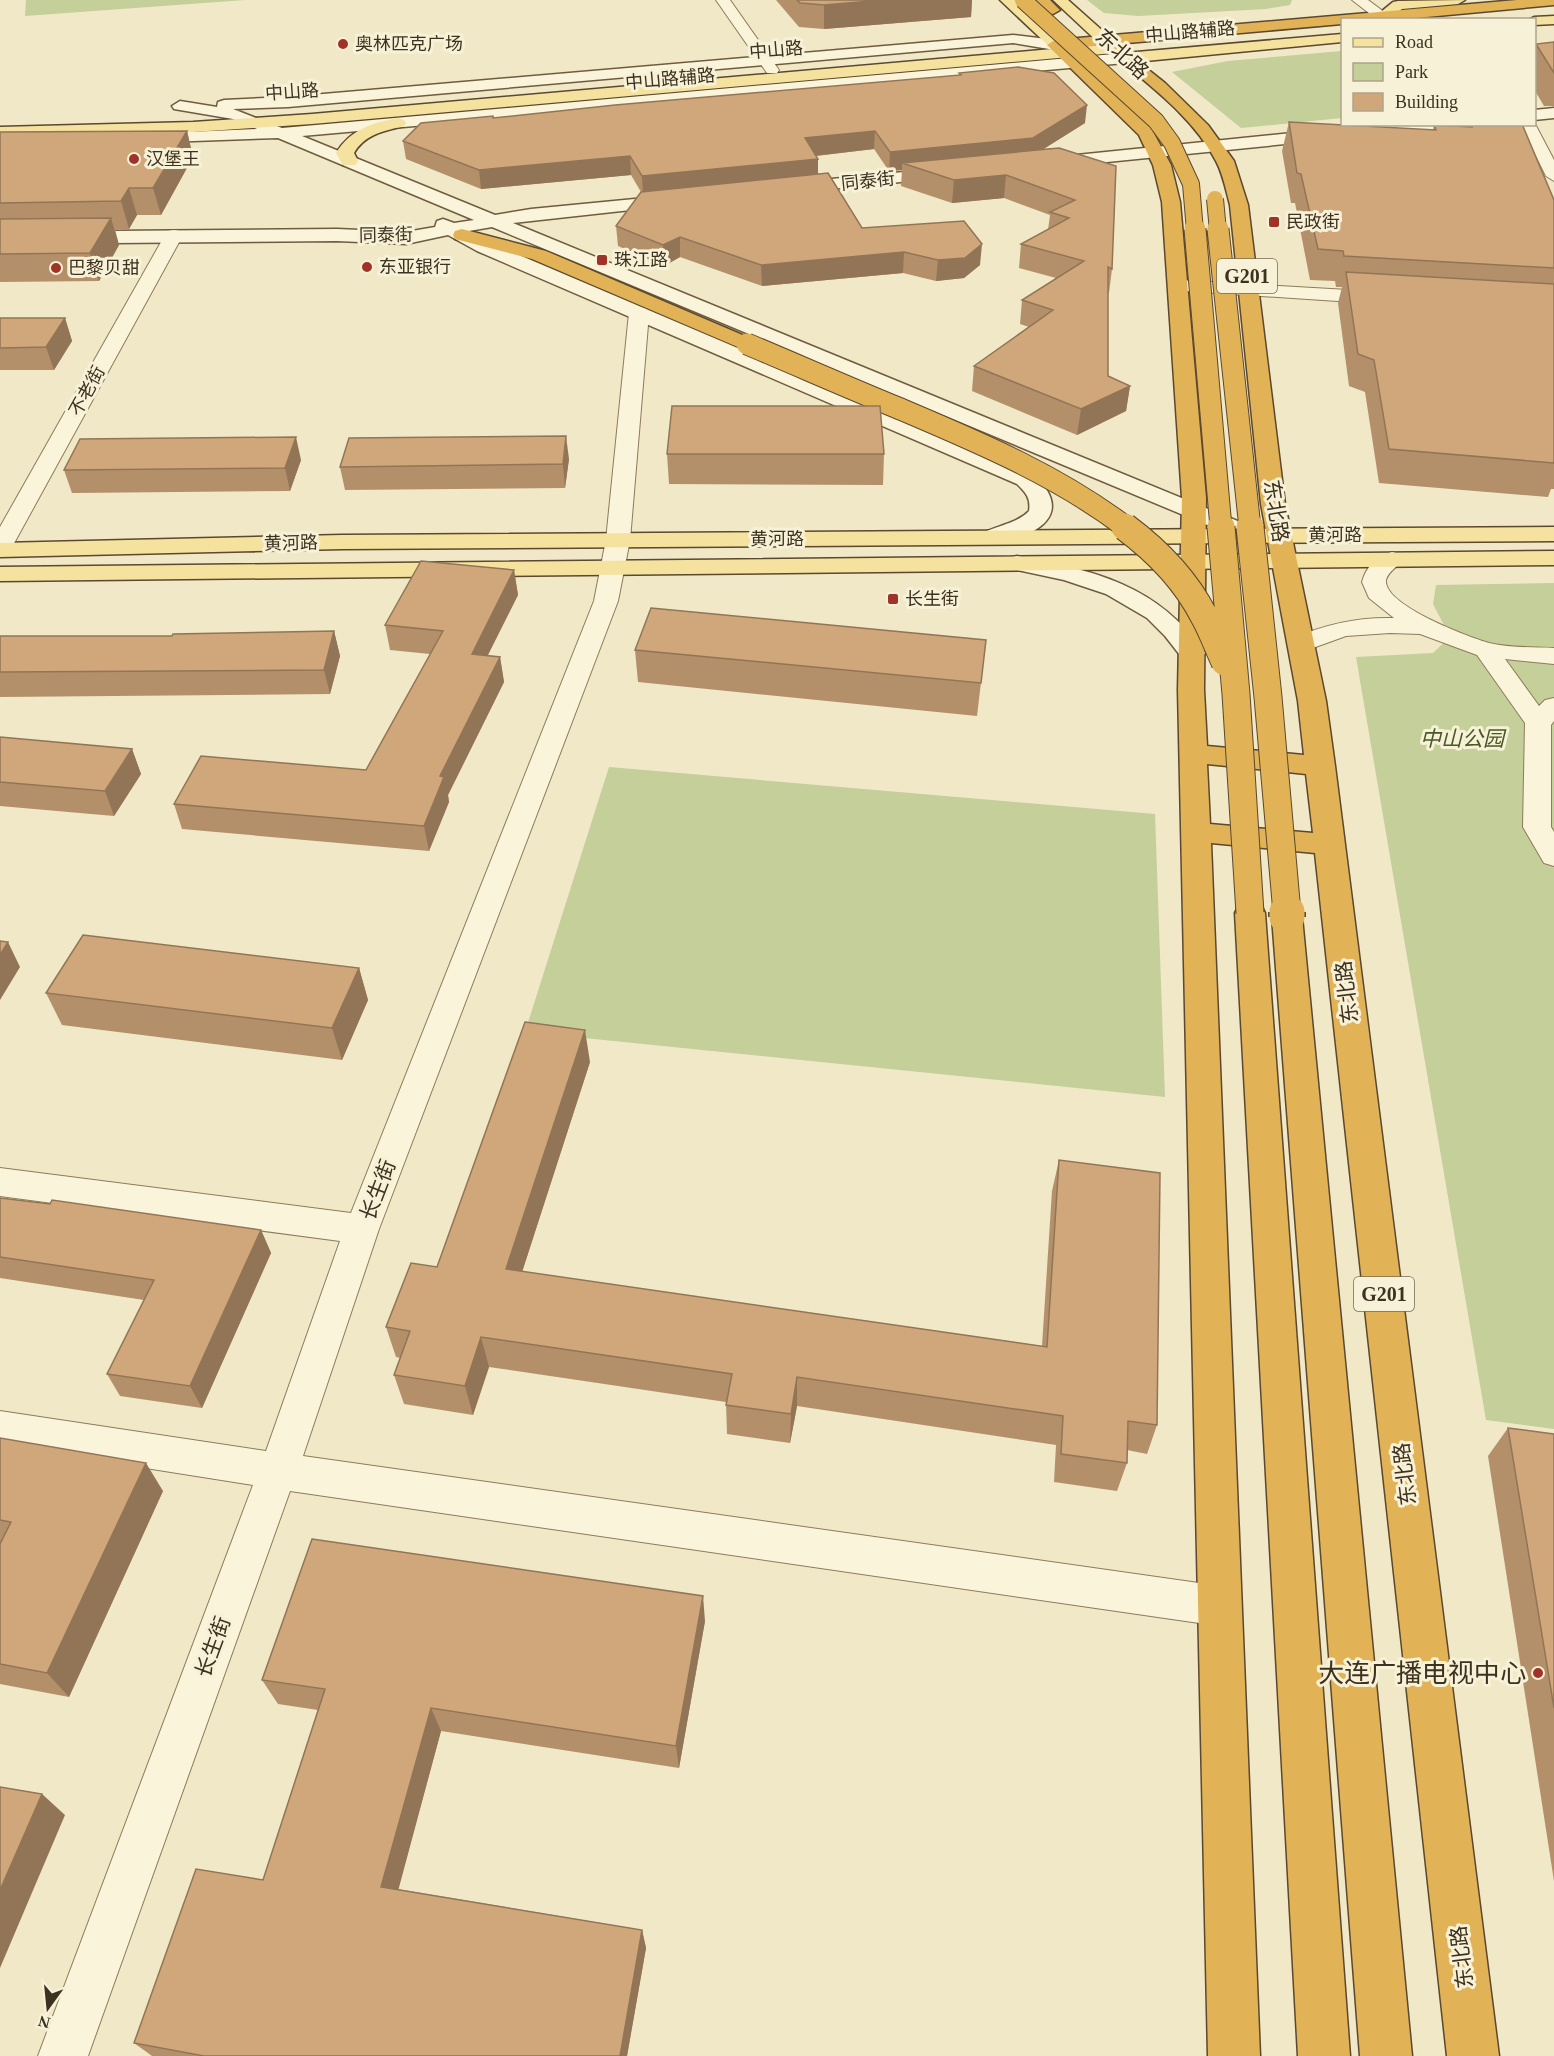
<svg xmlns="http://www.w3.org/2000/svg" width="1554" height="2056" viewBox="0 0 1554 2056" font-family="'Times New Roman','Noto Sans SC',serif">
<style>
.green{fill:#c4cf9a}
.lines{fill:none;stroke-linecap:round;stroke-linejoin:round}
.street-casing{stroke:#8d7b5b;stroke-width:2}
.secondary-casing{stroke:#6f5c3e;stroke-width:3}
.primary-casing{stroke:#5b482f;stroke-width:3}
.highway-casing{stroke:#5b482f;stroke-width:3}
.street{fill:#faf4db;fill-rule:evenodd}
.secondary{fill:#faf4db;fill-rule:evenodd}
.primary{fill:#f4e29e;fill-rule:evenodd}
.highway{fill:#e1b256;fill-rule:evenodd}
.highway-bridge-far3-casing{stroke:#5b482f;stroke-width:18;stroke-linecap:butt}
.highway-bridge-far2-casing{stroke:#5b482f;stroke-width:23;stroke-linecap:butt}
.highway-bridge-far1-casing{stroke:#5b482f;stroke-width:29;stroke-linecap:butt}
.highway-bridge-casing{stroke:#5b482f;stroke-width:38;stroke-linecap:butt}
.highway-bridge-far3{stroke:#e1b256;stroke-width:16}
.highway-bridge-far2{stroke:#e1b256;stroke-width:21}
.highway-bridge-far1{stroke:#e1b256;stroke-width:27}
.highway-bridge{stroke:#e1b256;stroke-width:35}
.wall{fill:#b3906a}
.shaded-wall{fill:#927556}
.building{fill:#d0a77b;stroke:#927556;stroke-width:1.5}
.poi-dot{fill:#9f3328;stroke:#f7f1d7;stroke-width:2}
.labels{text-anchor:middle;stroke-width:6;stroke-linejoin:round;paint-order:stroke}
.far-street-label{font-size:18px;fill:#3d311f;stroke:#f7f1d7}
.far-poi-label{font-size:18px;fill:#3d311f;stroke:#f7f1d7;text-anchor:start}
.shield{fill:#f7f1d7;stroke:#756b56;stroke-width:1.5}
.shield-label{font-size:20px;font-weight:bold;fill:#3d311f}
.street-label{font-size:21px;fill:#3d311f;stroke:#f7f1d7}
.park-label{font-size:21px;font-style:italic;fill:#475a25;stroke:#f7f1d7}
.near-poi-label{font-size:26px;fill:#3d311f;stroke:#f7f1d7;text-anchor:end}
</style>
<rect width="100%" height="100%" fill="#f0e8c7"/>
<path class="green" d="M26,0H245L25,16Z
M1087,0H1292L1290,5L1266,9L1138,16L1104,13Z
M1342,51V118L1241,128L1172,72L1228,61Z
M1554,583V1429L1486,1420L1356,657L1433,653L1450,637L1433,604L1436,585Z
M609,767L1155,814L1165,1097L525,1032Z"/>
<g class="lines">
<defs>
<path id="street" d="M716,0H730L779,70L777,73H767Z
M1352,0H1368L1395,20H1378Z
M1534,122L1554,160V181L1546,176L1520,124H1534Z
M174,230L180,231L183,235L12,547L8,552L0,554V527L165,235L168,231Z
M1178,280L1383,292L1390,294L1392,298L1390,302L1383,304L1171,290L1169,286L1171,282Z
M639,307L646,309L649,313L630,540L618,601L379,1229L303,1456L1220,1586L1235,1592L1241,1606L1235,1620L1220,1626L290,1491L88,2056H38L253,1485L0,1445V1411L266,1451L340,1241L0,1196V1168L351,1213L594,601L606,540L629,313L632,309Z
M1392,552L1400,554L1404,559C1399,566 1388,571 1386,580C1383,605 1468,637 1489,643C1509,648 1533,647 1554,648V664L1505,659L1539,706L1545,700L1554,698V721L1551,725V827L1554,832V866L1544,863L1523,827L1525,723L1477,655L1420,634L1390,633L1346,636L1310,649L1301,651L1292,649L1289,644L1292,639C1325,624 1358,617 1394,618L1369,598L1362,582C1366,567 1376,556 1392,552Z"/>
<path id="secondary" d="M1013,35L1055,40L1063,45L1055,50L1013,43L288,107L233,109L282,128L1125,53L1130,55L1133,58L1130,61L1125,63L302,136L495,215L531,209L676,195L682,196L685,200L682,204L676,205L513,223L1257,529L1261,534L1257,539L1249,541L1241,539L492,227L469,231L491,243L1033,474C1067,505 1052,528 1013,539C1002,542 992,546 980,543L977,538C985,527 1015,526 1029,511C1031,498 1026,493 1017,484L477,251L448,235L406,244L337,241L0,244V232L337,229L406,232L435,227L437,221L443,219L454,223L474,220L278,138L138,143L136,139L144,134L257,129L233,119L174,109L172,106L180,101L217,107L218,102L224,100L288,97Z
M1554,108V118L1534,120V110Z
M1380,124H1443L1435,129L1047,168L1041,167L1038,163L1041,159L1047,158Z
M945,168L951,169L954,173L951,177L790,193L784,192L781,188L784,184L790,183Z
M1017,556C1095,571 1157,584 1205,653L1201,659L1192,661L1183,659L1165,636L1147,618L1106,594L1064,580L1008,568L1005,563L1008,558Z"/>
<path id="primary" d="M1000,0H1015L1060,42L1063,45L1060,48L1101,45L1053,0H1068L1122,48L1114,53L312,124L193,132L0,137V127L193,122L312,114L1052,49Z
M1465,0L1458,4L1402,9L1388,19H1378L1376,16L1393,2L1398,1Z
M1554,16V24L1534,25V20H1528L1534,17Z
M1342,34V42L1125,63L1117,58L1125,53Z
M398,118L404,120L406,123L404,126C384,131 365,134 354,153L358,161L355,165H343L336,153C351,129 372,123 398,118Z
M1554,527V541L342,549L0,557V543L342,535Z
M1554,551V565L0,581V567Z"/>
<path id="highway" d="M1034,0H1050L1060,10L1053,14L1048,13Z
M1517,0H1554V5L1394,20H1342V24L1116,44L1165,83L1208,125L1234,161L1248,205L1285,504L1326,701L1335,766L1499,2056H1447L1315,853L1211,843L1260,2056H1208L1178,690L1182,498L1162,202L1153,165L1139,135L1047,45L1055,40ZM1109,45L1106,48L1109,51C1147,84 1192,115 1216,161C1223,174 1226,190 1230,205L1261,504L1298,701L1304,755L1207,746L1204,690L1206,498L1180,202L1171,165L1151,128L1067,48ZM1207,764L1306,774L1313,833L1210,824Z
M462,229L546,251L754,340L757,344L754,348L747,350L740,348L532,259L455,239L453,235L455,231Z
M1250,902L1261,905L1265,913L1350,2056H1298L1235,913L1239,905Z
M1287,906L1298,909L1302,917L1412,2056H1360L1272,917L1276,909Z"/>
</defs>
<use href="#street" class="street-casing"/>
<use href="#secondary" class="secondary-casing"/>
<use href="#primary" class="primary-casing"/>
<use href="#highway" class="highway-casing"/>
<use href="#street" class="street"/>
<use href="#secondary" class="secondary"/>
<use href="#primary" class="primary"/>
<use href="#highway" class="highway"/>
<defs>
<path id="highway-bridge-far3" d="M1023,0L1156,121L1172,143L1191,184L1195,231
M1215,199L1218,231"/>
<path id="highway-bridge-far2" d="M1195,229L1221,528
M1218,229L1250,528
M747,344C797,365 847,387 898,408C978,442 1057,475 1127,528"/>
<path id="highway-bridge-far1" d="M1125,527C1156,550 1186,581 1204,616C1212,630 1218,647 1225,662
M1221,527L1236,694L1250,913
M1250,527L1268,697L1287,913"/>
<path id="highway-bridge" d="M1287,912V917"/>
</defs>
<use href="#highway-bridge-far3" class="highway-bridge-far3-casing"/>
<use href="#highway-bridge-far2" class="highway-bridge-far2-casing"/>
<use href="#highway-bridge-far1" class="highway-bridge-far1-casing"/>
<use href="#highway-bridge" class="highway-bridge-casing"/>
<use href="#highway-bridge-far3" class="highway-bridge-far3"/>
<use href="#highway-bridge-far2" class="highway-bridge-far2"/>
<use href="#highway-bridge-far1" class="highway-bridge-far1"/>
<use href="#highway-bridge" class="highway-bridge"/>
</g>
<path class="wall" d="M776,0H972L971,17L824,29L799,27Z
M1554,42V106H1544L1534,89V50L1536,44Z
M959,73L1085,123L1043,149L1059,148L1112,269L1109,293L1108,292V376L1130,386L1126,411L1077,435L972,391L974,366L1029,327L1020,324L1022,300L1056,278L1019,268L1021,244L1048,230L1050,215L1004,198L952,203L901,186L902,170L889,171L874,149L816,156L818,174L862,228L980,265L964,278L936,281L903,273L762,286L680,257L664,266L618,246L616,226L641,192L631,175L481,189L406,159L403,141L493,118L959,75Z
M1289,122L1433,130L1434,125L1455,126V124H1522L1554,200V489H1551L1548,497L1379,483L1365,392L1349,386L1338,303L1342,287H1336L1335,281L1310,280L1295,203H1291L1282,151Z
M187,131L193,157L161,215H137L129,229H115L119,245L99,281L0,282V132Z
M0,318H65L72,341L54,370H0Z
M667,454H884L883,485L669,484Z
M569,459L565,488L345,490L340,467Z
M301,460L290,491L72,493L64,470Z
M514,570L518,595L487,656L500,657L504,682L448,795L449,802L429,851L182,829L174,804L366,770L430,654L390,650L385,625Z
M334,631L340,656L330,694L0,697V636H172Z
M986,640L977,716L638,682L635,650Z
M0,737L132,749L141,774L114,816L0,806Z
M359,968L368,1000L342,1060L62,1025L46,993Z
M590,1062L522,1272L1042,1346L1052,1191L1059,1160L1157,1425L1147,1454L1127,1450V1463L1117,1491L1054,1482L1056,1445L797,1406L790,1443L727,1434L726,1402L489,1367L473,1415L404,1404L394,1375L401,1358L396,1357L386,1327L437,1267Z
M0,1198L261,1230L271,1253L202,1408L120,1396L107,1374L144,1300L0,1278Z
M1508,1428L1554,1434V1881L1488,1456Z
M0,1438L163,1491L69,1697L0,1684Z
M705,1621L679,1768L441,1731L398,1889L642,1930L646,1948L627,2056H152L134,2043L263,1880L318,1710L278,1704L262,1680Z"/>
<path class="shaded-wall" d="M883,0H972L971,17L824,29V5Z
M1087,105L1085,123L1031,157L902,163V170L889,171L890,152Z
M187,131L193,157L161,215L153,188Z
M875,131L874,149L805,157V138Z
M630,156L631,175L481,189L479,170Z
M818,159V178L643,196L642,176Z
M1006,175L1004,198L952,203L954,180Z
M129,188L137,215L129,229L121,201Z
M111,218L119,245L99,281L90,253Z
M680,237V257L664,266L663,245Z
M982,244L980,265L964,278L936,281L938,260Z
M904,252L903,273L762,286L761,265Z
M65,318L72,341L54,370L46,347Z
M1130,386L1126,411L1077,435L1081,409Z
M566,436L569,459L565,488L563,464Z
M296,437L301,460L290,491L285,468Z
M514,570L518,595L476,679L472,654Z
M334,631L340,656L330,694L324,670Z
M500,657L504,682L448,795L449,802L429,851L424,826L440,776Z
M132,749L141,774L114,816L105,791Z
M8,942L20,967L0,1000V955Z
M359,968L368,1000L342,1060L332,1028Z
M585,1030L590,1062L513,1300L506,1269Z
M261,1230L271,1253L202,1408L190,1386Z
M481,1337L489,1367L473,1415L465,1386Z
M797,1377V1406L790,1443L791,1414Z
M146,1463L163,1491L69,1697L47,1673Z
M703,1596L705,1621L679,1768L676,1746Z
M431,1708L441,1731L394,1906L381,1887Z
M42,1794L65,1815L0,1968V1890Z
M642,1930L646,1948L627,2056H620Z"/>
<path class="building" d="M797,0H883L824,5L800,3Z
M1554,42V73L1536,44Z
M1018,67L1054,73L1087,105L1033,138L890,152L875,131L805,138L818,159L642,176L630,156L479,170L403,141L421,123L493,116V118L615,105L961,75L959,73Z
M1289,122L1436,130L1434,125L1472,127L1471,124H1522L1554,200V268L1344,256L1343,251L1318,249L1301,174L1297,173Z
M187,131L153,188H129L121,201L0,203V132Z
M1059,148L1116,166L1112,269L1108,267V376L1130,386L1081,409L974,366L1053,310L1022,300L1084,261L1021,244L1069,218L1050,212L1075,200L1006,175L954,180L902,163Z
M828,173L862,228L964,221L982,244L965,258L938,260L904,252L761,265L680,237L663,245L616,226L641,192Z
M111,218L90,253L0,254V219Z
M1346,272L1554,284V463L1389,449L1374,360L1358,354Z
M0,318H65L46,347L0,348Z
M672,406H880L884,454H667Z
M566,436L563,464L340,467L349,438Z
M296,437L285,468L64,470L80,439Z
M421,561L514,570L472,654L500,657L440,776L444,777L424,826L174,804L201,756L366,770L443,631L385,625Z
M651,608L986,640L981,683L635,650Z
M334,631L324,670L0,672V636H172L173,634Z
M0,737L132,749L105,791L0,782Z
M83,935L359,968L332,1028L46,993Z
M0,941L8,942L0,955Z
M525,1022L585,1030L506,1269L1047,1347L1059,1160L1160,1173L1157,1425L1128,1421L1127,1463L1061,1454L1063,1416L797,1377L791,1414L726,1405L732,1374L481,1337L465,1386L394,1375L410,1331L386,1327L411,1263L437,1267Z
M0,1198L50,1204L52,1200L261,1230L190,1386L107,1374L154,1280L0,1257Z
M1508,1428L1554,1434V1708Z
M0,1438L146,1463L47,1673L0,1664V1544L11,1522L0,1520Z
M312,1539L703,1596L676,1746L431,1708L381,1887L642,1930L620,2056H204L134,2043L196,1869L263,1880L325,1689L262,1680Z
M0,1787L42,1794L0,1890Z"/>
<g class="poi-dot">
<circle cx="343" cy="44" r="6"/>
<circle cx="134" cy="159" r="6"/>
<rect x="1268" y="216" width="12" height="12" rx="3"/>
<rect x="596" y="254" width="12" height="12" rx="3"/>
<circle cx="367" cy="267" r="6"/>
<circle cx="56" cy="268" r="6"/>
<rect x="887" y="593" width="12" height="12" rx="3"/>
<circle cx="1538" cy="1673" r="6"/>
</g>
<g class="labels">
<g class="far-street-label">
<text transform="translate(1190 32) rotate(-5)" y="6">中山路辅路</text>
<text transform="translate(776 50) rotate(-5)" y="6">中山路</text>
<text transform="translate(670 79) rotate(-5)" y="6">中山路辅路</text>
<text transform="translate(292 92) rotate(-4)" y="6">中山路</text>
<text transform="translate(868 181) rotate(-6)" y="6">同泰街</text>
<text transform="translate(386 235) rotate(-1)" y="6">同泰街</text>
<text transform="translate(87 391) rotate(-61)" y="6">不老街</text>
<text x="1335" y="541">黄河路</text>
<text x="777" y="545">黄河路</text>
<text transform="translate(291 543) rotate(-1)" y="6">黄河路</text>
</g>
<g class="far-poi-label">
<text x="355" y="50">奥林匹克广场</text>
<text x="146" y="165">汉堡王</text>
<text x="1286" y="228">民政街</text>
<text x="614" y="266">珠江路</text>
<text x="379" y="273">东亚银行</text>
<text x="68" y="274">巴黎贝甜</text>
<text x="905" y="605">长生街</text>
</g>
<g class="shield">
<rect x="1217" y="259" width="60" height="34" rx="4.5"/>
<rect x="1354" y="1277" width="60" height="34" rx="4.5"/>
</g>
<g class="shield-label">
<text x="1247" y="283">G201</text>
<text x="1384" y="1301">G201</text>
</g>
<g class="street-label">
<text transform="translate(1122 54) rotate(42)" y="7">东北路</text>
<text transform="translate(1276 511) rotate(81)" y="7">东北路</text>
<text transform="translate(1347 992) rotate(-97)" y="7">东北路</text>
<text transform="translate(378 1190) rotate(-69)" y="7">长生街</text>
<text transform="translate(1405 1474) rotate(-97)" y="7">东北路</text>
<text transform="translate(213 1647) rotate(-70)" y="7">长生街</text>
<text transform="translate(1462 1957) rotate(-97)" y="7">东北路</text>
</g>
<g class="park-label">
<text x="1462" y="746">中山公园</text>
</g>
<g class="near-poi-label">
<text x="1526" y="1682">大连广播电视中心</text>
</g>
</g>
<rect x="1341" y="18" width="195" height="108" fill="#f7f1d7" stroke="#ada48d" stroke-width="1.5"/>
<rect x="1353" y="38" width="30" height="9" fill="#f4e29e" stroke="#ada48d" stroke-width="1.5"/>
<text x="1395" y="48" font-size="18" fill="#3d311f">Road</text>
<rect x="1353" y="63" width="30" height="18" fill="#c4cf9a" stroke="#ada48d" stroke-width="1.5"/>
<text x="1395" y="78" font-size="18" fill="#3d311f">Park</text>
<rect x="1353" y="93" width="30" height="18" fill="#d0a77b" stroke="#ada48d" stroke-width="1.5"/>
<text x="1395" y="108" font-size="18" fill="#3d311f">Building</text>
<g transform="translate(48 2008) rotate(195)" stroke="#f7f1d7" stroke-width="4.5" paint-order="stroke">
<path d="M0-4.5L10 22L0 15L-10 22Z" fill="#3d311f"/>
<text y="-9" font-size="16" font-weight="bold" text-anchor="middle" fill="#3d311f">N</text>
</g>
</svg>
